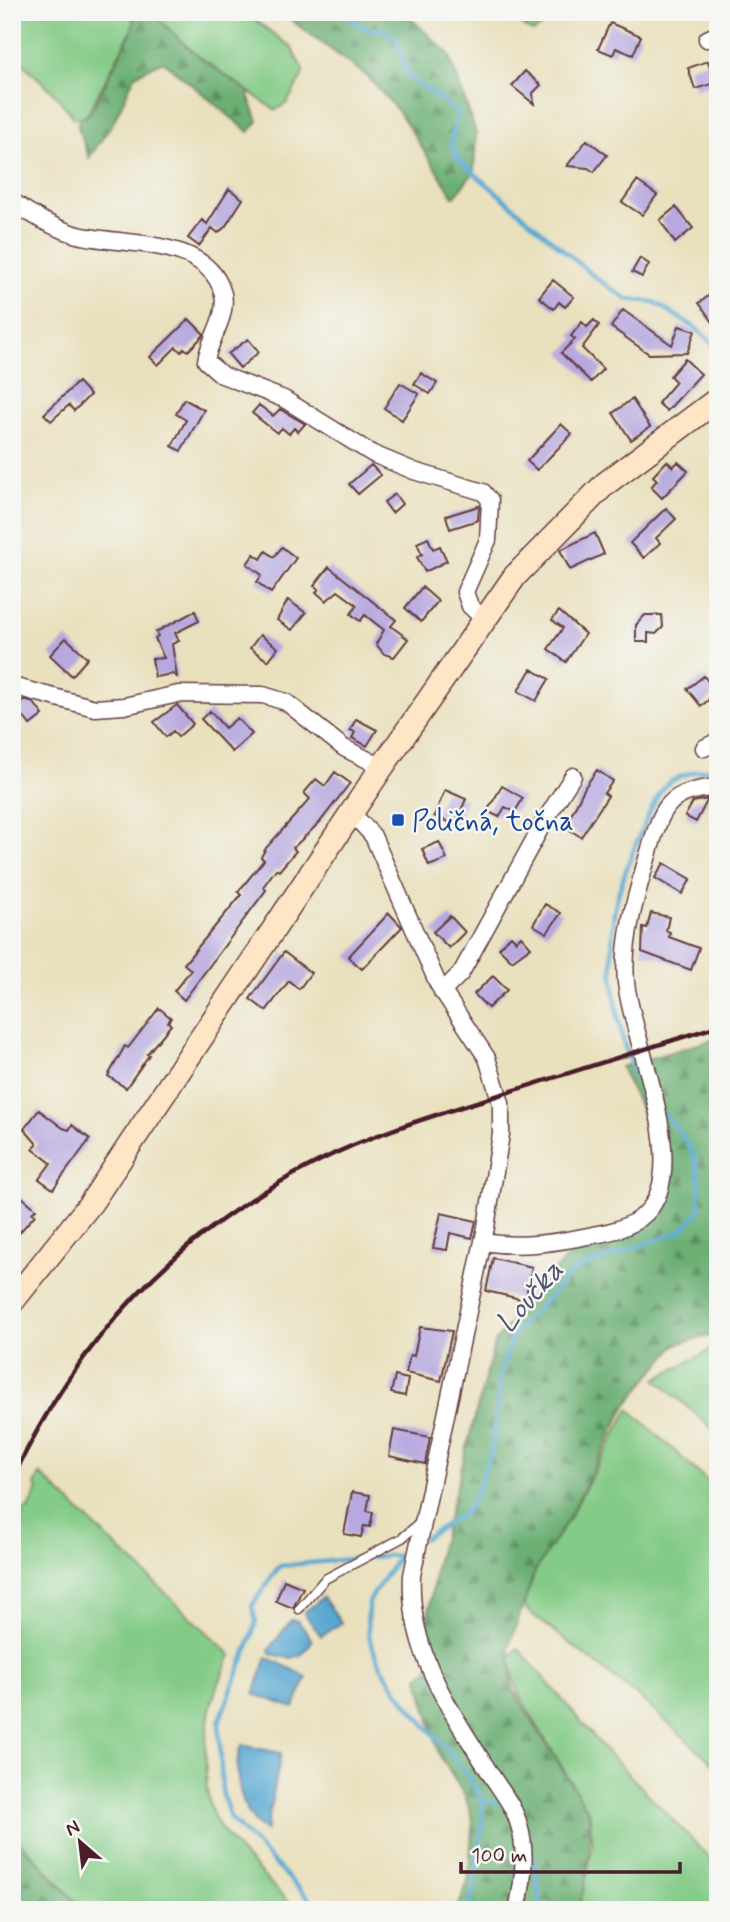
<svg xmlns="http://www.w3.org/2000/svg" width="730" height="1922" viewBox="0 0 730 1922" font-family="Mynerve,sans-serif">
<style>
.green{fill:#83cb86;stroke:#667558;stroke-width:2}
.forest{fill:url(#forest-firs);stroke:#5a674f;stroke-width:2}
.water{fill:#56a7d1;stroke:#50637e;stroke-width:2}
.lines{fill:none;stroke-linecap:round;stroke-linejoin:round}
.stream{stroke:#56a7d1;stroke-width:4.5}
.building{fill:#b7a9df}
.lane-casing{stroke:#623c41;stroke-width:11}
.street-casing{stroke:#623c41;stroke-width:19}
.secondary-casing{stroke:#623c41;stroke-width:26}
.lane{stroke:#fff;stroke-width:8}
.street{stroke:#fff;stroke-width:16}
.secondary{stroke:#fde5c5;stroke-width:23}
.rail{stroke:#4a1f2b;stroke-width:4.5}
.transit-dot{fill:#1a4fb4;stroke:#f6f6f2;stroke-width:2.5}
.labels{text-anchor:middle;stroke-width:5;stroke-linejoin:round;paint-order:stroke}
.transit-label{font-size:28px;fill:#164399;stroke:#f6f6f2;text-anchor:start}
.water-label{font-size:30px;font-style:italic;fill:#4f556d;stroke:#f6f6f2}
</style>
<defs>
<pattern id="forest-firs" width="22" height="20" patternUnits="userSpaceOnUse" patternTransform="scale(1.75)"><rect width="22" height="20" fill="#6aaf73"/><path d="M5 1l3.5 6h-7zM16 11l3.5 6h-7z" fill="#598e5f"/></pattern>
</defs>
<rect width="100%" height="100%" fill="#f6f6f2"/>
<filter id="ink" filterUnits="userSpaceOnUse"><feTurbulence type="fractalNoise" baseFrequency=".0143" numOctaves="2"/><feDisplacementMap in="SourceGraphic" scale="14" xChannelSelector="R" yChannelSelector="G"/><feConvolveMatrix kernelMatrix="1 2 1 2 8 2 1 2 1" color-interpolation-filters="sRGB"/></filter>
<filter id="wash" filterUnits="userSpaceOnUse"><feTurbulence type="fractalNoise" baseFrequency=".00686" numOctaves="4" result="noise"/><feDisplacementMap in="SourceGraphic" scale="28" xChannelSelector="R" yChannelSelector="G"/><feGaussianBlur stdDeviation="1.57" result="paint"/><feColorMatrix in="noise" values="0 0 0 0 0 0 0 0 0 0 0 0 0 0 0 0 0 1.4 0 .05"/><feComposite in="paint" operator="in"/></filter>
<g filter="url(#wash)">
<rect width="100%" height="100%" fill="#e9e0bd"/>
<path class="green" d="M12,12H132L134,22L131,31L86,117L74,118L54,93L12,53Z
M151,12H244L291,47L303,70L302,76L287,103L275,110L194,53Z
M502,12H551L541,27L533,32Z
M718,1346V1434L656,1379Z
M629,1409L718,1491V1768L640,1698L527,1610L524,1603L535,1571L569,1518Z
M40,1474L231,1655C223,1674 212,1695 209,1715C205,1741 202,1800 217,1822C238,1855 270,1881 296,1910H84L12,1833V1543L24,1510L29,1509L38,1489L35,1485Z
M518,1648L607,1752L708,1856L718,1876V1910H578L593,1846L590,1814L518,1693L509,1658Z"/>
<path class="forest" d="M132,12H151L194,53L250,93L248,95L258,121L249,132L163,61L135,75L114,121L89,158L78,127L79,119L91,112L132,31L134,22Z
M280,12H404L449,54L476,133L474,172L454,197L399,112L368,77Z
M718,1038V1334L676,1344L626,1405L569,1518L535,1571L509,1646L513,1690L587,1809C594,1842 588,1878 578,1910H457L468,1882L473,1821L466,1798L439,1754L418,1677L433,1666L425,1639L436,1564L495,1341L565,1259L644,1220L665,1160L621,1067Z
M12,1834L83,1910H12Z"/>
<path class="water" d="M323,1597L341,1623L321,1636L304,1613Z
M291,1620L298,1621L312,1640C302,1662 290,1660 270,1653L269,1650Z
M267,1657L307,1677L294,1708L254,1694Z
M242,1745L281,1753L266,1831C242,1821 230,1766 242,1745Z"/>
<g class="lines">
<path class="stream" d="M340,12L363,28L385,30L397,39L407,75L458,112L451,144L459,160L596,278L627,299L654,302L696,328L718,349
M647,1095C616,1053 608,965 614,913C617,889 650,801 667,784C677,776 705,767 718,769
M423,1539L464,1513L475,1498L492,1448L502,1369L512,1336L574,1270L681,1231L700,1210C699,1160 698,1154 665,1115
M413,1546C398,1555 392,1566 382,1581C378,1588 370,1597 369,1604C353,1674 454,1740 481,1799C486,1812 474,1895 468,1910
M369,1557L399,1555
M482,1802H504
M530,1849L537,1872L541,1910
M12,1907L16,1910
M320,1910L230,1818L222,1791L219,1722L251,1639L256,1622L252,1606L279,1566L361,1558"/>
</g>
<g id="blocks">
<path class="building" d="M610,23L641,36L633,55L616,48L613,55L598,49Z
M708,61L715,83L695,89L688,68Z
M525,71L541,85L533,93L534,104L512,86Z
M587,140L607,155L594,172L588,168L567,166Z
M637,181L657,195L642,215L622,202Z
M229,189L243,199L225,227L218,233L212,228L199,246L188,238L202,220L207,224Z
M676,207L693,228L675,243L660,220Z
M640,258L649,264L642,277L632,272Z
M553,280L574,297L565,307L559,302L554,309L539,297Z
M718,289V329L699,303Z
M623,310L672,345L679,326L695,331L687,353L649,354L611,327Z
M189,319L204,334L202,337L188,351L184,348L181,352L176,347L158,365L150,357Z
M594,320L599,325L582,348L603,369L591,382L561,353L575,339L571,336L582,322L587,327Z
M248,339L259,352L240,368L228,354Z
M685,359L701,374L667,411L658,403L676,382L670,376Z
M421,373L437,383L430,394L414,384Z
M78,382L90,395L74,411L69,405L51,421L44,414Z
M400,383L419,394L402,420L384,408Z
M184,399L204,410L181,451L172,446L186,420L176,414Z
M632,399L650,427L631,440L613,413Z
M259,405L273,416L280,409L305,424L298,432L294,428L289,434L282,428L277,433L252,413Z
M561,424L572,434L537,470L527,461Z
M667,461L673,467L678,462L688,471L662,498L651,487L657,480L653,476Z
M371,465L381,475L358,494L349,484Z
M395,494L402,504L392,513L384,502Z
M479,506L478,520L450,529L446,516Z
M666,508L676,519L656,538L660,543L644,558L630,543Z
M595,533L604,554L570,570L560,550Z
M428,538L433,549L440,546L447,561L425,572L417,557L422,554L417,543Z
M282,547L296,558L271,593L257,582L262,575L247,564L254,554L261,559L266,551L274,557Z
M329,567L396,620L391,626L408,639L394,657L384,654L376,644L384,630L365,615L360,621L351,614L357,605L338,591L326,601L316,592L319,589L314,586Z
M422,587L438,601L421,622L405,608Z
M288,600L306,613L292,630L277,620Z
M195,611L199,621L175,633L179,641L172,644L177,677L173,674L155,677L152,659L164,658L155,638L158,636L156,632Z
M559,611L585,634L566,662L548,649L563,628L552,620Z
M645,615H662L663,627L656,634L648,633V642H636V625Z
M260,635L278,648L268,661L250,648Z
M66,638L88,658L72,676L50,655Z
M531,669L549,679L536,701L518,691Z
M704,676L717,693L701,706L687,689Z
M24,700L34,703L43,715L30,725L16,707Z
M177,705L193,724L178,737L173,731L166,737L154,722Z
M210,711L225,728L237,718L252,734L232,752L201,719Z
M356,719L377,730L367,746L352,738L355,732L350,730Z
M597,770L613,781L604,793L608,796L581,837L565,827L585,787Z
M335,772L350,783L320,822L293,848L296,851L284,865L279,871L276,869L263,887L266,890L184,1000L174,991L191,970L184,964L241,895L238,892L264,860L261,857L266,848L310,799L304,793L316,779L325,786Z
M502,786L523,798L515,812L505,807L499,817L487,811Z
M445,790L466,799L455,825L434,816Z
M708,799L696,822L685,816L693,802Z
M439,842L447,859L429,866L422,849Z
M664,863L691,879L682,894L655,878Z
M545,904L561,913L547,933L533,925Z
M389,913L402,927L362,969L348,957Z
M651,913L669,917L666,931L670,932L669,937L699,948L691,970L642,952L643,927L647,928Z
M450,916L465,932L449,948L433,932Z
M511,936L516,941L521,936L531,947L512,961L499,948Z
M284,952L311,973L299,989L289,981L266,1011L250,999Z
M493,976L507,990L488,1008L474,994Z
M159,1008L171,1018L168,1022L171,1025L147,1054L149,1055L126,1088L108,1076L125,1046L128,1048Z
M39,1110L63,1128L69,1130L72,1125L90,1139L53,1189L39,1179L51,1163L33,1149L37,1144L24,1129Z
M22,1197L36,1209L32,1213L35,1215L12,1241V1209Z
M441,1213L476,1221L472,1238L450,1233L447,1250L433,1248Z
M493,1258L532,1267L525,1300L486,1291Z
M420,1327L452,1331L441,1381L406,1373L410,1355L414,1356Z
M395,1376L408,1379L405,1396L391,1393Z
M394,1430L430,1437L425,1464L389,1456Z
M352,1492L370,1495L367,1511L373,1512L370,1527L364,1526L361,1537L344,1534Z
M284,1580L303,1588L293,1608L276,1601Z"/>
</g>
</g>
<g filter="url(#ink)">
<use href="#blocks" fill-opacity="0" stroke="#623c41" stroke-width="2"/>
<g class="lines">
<defs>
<path id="lane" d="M299,1609L325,1579L402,1538L422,1521"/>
<path id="street" d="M707,39L718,34
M12,201C31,215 52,227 74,234C119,247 208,235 223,294C228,317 209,339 206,361L222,375L284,399L373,454L414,471L483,492L490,500L488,540L465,592L470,606L483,618
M12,686L95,708L124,706L178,694L263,695L286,702L344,748L382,767
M704,748L718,741
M352,813L373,836L438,984L487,1058L501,1103V1134L486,1227L412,1575C408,1650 449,1708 488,1770C498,1787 514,1805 519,1825C527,1851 523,1884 517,1910
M442,992L461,973L545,820L573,776
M483,1242C521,1248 555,1243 593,1235C612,1232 632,1227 646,1213C693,1167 631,1039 626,982C622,940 637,892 649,852C663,805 667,792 718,787"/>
<path id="secondary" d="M12,1302L91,1203L382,767L515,576L605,484L718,399"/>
</defs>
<use href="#lane" class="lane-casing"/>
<use href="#street" class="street-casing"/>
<use href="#secondary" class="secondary-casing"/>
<use href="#lane" class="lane"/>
<use href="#street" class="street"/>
<use href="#secondary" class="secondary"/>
<path class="rail" d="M12,1480C78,1338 177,1233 317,1162C374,1133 436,1115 496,1096C570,1073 644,1050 718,1026"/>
</g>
</g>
<rect class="transit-dot" x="391" y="813" width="14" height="14" rx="3.5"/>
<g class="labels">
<g class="transit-label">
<text x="412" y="830">Poličná, točna</text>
</g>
<g class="water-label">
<text transform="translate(529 1296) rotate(-49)" y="10">Loučka</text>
</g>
</g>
<rect width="730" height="1922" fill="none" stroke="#f6f6f2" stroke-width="42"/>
<g transform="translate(80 1842) rotate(332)" stroke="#f6f6f2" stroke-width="5" paint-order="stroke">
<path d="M0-5L12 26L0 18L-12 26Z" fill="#4a1f2b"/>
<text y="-10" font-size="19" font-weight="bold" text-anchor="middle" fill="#4a1f2b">N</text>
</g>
<path d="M461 1862v10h219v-10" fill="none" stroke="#4a1f2b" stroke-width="3.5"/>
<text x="471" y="1862" font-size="21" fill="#4a1f2b" stroke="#f6f6f2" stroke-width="5" paint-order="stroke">100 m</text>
</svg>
